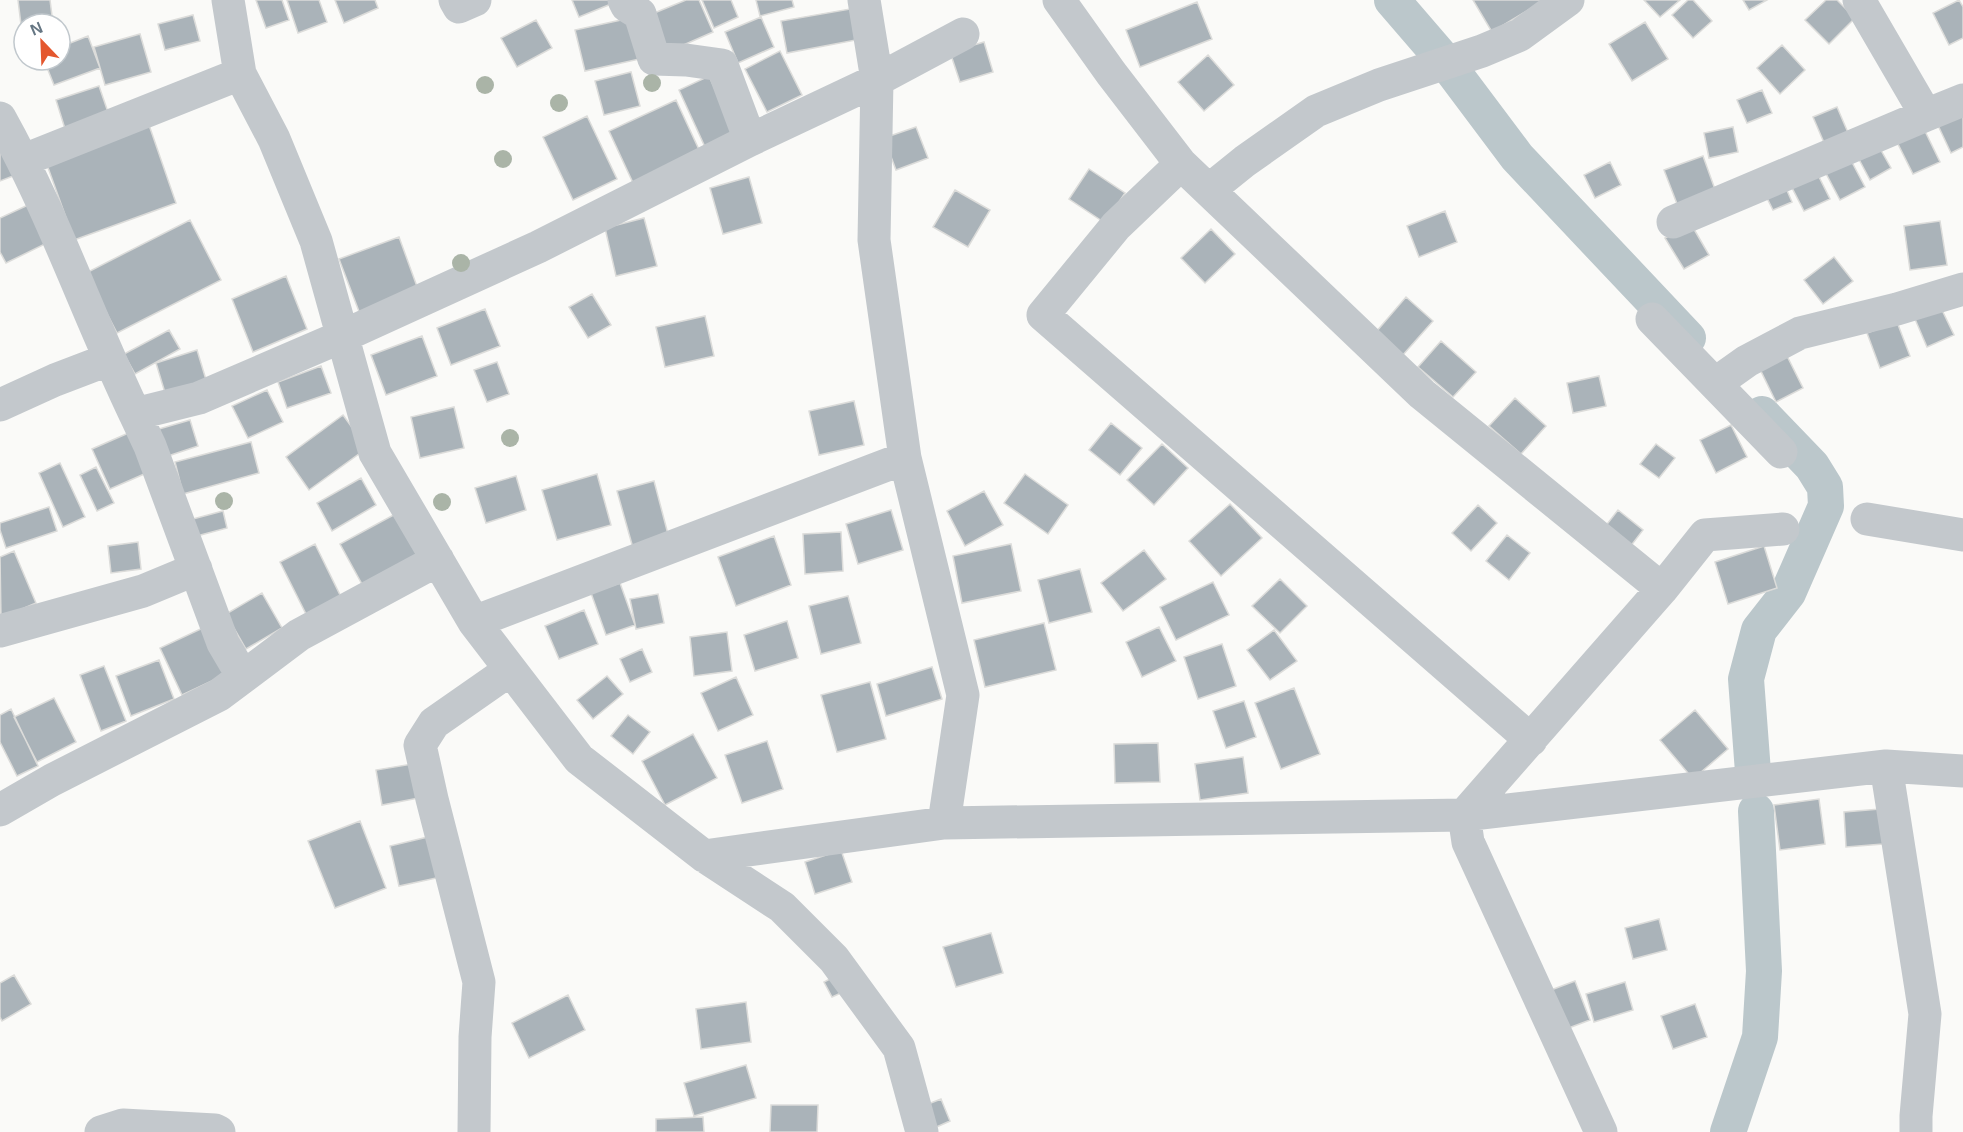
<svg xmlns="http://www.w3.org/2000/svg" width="1963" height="1132" viewBox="0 0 1963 1132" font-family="Helvetica,sans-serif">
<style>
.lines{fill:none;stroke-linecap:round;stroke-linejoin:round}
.canal{stroke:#bbc7cb;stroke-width:36}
.building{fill:#aab3b9;stroke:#dcdcda;stroke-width:1.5}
.minor{stroke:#c3c8cc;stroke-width:33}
.tree{fill:#aab4a7}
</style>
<rect width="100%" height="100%" fill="#fafaf8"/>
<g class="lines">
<path class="canal" d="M1392,0L1448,65L1517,157L1688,338
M1753,772L1746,679L1759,630L1788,593L1826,506L1825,487L1812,466L1762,414
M1728,1132L1760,1037L1764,971L1756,811"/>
</g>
<path class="building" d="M18,0H50L53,24H24V33H22Z
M256,0H282L289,20L266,28Z
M287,0H319L327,22L298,33Z
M335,0H375L378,8L344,23Z
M572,0H609L611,4L579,17Z
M686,0H699L713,32L663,54L647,16Z
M702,0H731L738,17L714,28Z
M756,0H792L794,7L760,16Z
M1473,0H1545L1492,32Z
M1644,0H1680L1660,17Z
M1688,0H1693L1712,21L1693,38L1672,15Z
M1743,0H1767L1749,10Z
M1826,0H1837L1855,18L1829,44L1805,20Z
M1959,0L1963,7V38L1949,45L1933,13Z
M1197,2L1212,39L1140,67L1126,30Z
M850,9L856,40L787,53L781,21Z
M193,15L200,41L165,50L158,24Z
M635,17L644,58L585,71L575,30Z
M761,17L774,47L738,63L725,32Z
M536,20L552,48L517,67L501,38Z
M1645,22L1668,59L1632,81L1609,44Z
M140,34L151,72L105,85L94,47Z
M88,36L100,68L54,85L44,60H60V47Z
M984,42L993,72L960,82L950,52Z
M1782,45L1805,70L1780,94L1757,68Z
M780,51L802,95L767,112L745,69Z
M1208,55L1234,85L1204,111L1178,82Z
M631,72L640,106L604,115L595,81Z
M709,76L735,133L705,147L679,90Z
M99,86L110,118L66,132L56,100Z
M1762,90L1772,113L1747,123L1737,100Z
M676,100L701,154L634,185L609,131Z
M1837,107L1852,142L1828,152L1813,117Z
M1963,108V147L1951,153L1935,119Z
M587,116L617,179L573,200L543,137Z
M1921,123L1940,162L1913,174L1894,136Z
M149,125L176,203L74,240L46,162Z
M916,127L928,158L896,170L884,138Z
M1733,127L1738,152L1709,158L1704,133Z
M0,138L13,176L0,181Z
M1874,138L1891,168L1870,180L1854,150Z
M1846,151L1865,187L1840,200L1821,164Z
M1703,156L1717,195L1679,209L1664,170Z
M1610,162L1621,185L1595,198L1584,175Z
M1814,167L1830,199L1804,211L1788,180Z
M1089,169L1125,193L1105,223L1069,199Z
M749,177L762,223L723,234L710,188Z
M1782,179L1792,202L1773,210L1762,188Z
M955,190L990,210L968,247L933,227Z
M28,205L47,243L6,263L0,252V218Z
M1445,211L1457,242L1419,257L1407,226Z
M644,218L657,266L616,276L605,228Z
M190,220L221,280L117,333L86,273Z
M1940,221L1947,265L1910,270L1904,226Z
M1691,224L1709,255L1684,269L1665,238Z
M1211,229L1235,254L1205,283L1181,258Z
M399,237L419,292L360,314L339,259Z
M1834,257L1853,281L1823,304L1804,280Z
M286,276L307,329L253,352L232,299Z
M592,294L611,325L588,338L569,307Z
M1406,297L1433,321L1402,356L1376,332Z
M1941,308L1954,335L1927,347L1915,319Z
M485,309L500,346L451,365L437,328Z
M705,316L714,356L665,367L656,327Z
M1897,322L1910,356L1880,368L1867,333Z
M169,330L180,349L135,374L124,354Z
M422,336L437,376L386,395L371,355Z
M1441,341L1476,372L1453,397L1418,367Z
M197,350L207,383L166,396L156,363Z
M1784,350L1803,388L1776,402L1757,363Z
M497,362L509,394L487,402L474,370Z
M321,366L331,393L287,408L278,382Z
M1599,376L1606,406L1573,413L1567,383Z
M267,390L283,422L248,438L232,406Z
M1515,398L1546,426L1521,454L1489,426Z
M854,401L864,445L819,455L809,411Z
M454,407L464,448L420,458L411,417Z
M343,415L367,448L309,490L286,457Z
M190,420L198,446L168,456L159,429Z
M1111,423L1142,448L1120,475L1089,450Z
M1731,425L1747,457L1716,473L1700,440Z
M133,431L151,471L110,489L92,449Z
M251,442L259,473L183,494L175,462Z
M1162,444L1188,468L1154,505L1127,480Z
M1656,444L1675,458L1659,478L1640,464Z
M60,463L85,517L63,527L39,473Z
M96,467L114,503L97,511L80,475Z
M597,474L611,525L557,540L542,490Z
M1025,474L1068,505L1048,534L1004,503Z
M516,476L526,510L486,523L475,488Z
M361,478L376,505L332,531L317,503Z
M654,481L669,538L633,548L617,491Z
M984,491L1003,525L965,546L947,511Z
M1230,504L1262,538L1221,576L1189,541Z
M1478,505L1497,523L1471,551L1452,533Z
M49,507L57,531L6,548L0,530V523Z
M891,510L903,550L858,564L846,524Z
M1618,510L1643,530L1630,547L1604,528Z
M223,511L227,528L193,537L189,520Z
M399,512L422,554L363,586L340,544Z
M841,532L843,571L805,574L803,534Z
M1507,535L1530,553L1509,580L1486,561Z
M774,536L791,585L736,606L718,557Z
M138,542L141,569L111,573L108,546Z
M315,544L341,597L306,614L280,562Z
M1011,544L1021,591L962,603L953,556Z
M1764,546L1777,588L1728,604L1715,562Z
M1144,550L1166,579L1123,611L1101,583Z
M14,551L36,603L1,618L0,557Z
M1080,569L1092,612L1049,623L1038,580Z
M1280,579L1307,606L1280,633L1252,606Z
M1213,582L1229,615L1176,640L1160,607Z
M620,583L635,625L606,635L591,593Z
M262,593L282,628L246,649L226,614Z
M658,594L664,623L636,629L630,599Z
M848,596L861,643L821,654L809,606Z
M584,610L598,644L559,659L545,626Z
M787,621L798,658L755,671L744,635Z
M1044,623L1056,670L985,687L974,640Z
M207,626L229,673L182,695L160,648Z
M1159,627L1176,661L1142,677L1126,642Z
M1274,630L1297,661L1270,680L1247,650Z
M727,632L732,671L694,676L690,637Z
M1222,644L1236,686L1198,699L1184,657Z
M642,649L652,672L630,682L620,659Z
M159,660L174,699L131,716L116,676Z
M104,666L126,721L101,731L80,675Z
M932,667L942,699L886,716L877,684Z
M607,676L623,694L593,719L577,700Z
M736,677L753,715L718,731L701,693Z
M870,682L886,739L837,752L821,695Z
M1294,688L1320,754L1281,769L1255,703Z
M54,698L76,742L37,762L14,717Z
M1244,701L1256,737L1226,748L1213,711Z
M11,709L38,766L17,776L0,742V715Z
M1695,710L1728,749L1693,779L1660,740Z
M628,715L650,732L633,754L611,736Z
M693,734L717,778L665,805L642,761Z
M767,741L783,789L742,803L725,755Z
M1158,743L1160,782L1115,783L1114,744Z
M1243,757L1248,793L1200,800L1195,764Z
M418,763L424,797L382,805L376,770Z
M1819,799L1825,844L1780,850L1774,805Z
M1880,809L1883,844L1846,847L1844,812Z
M360,821L386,888L335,908L308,841Z
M432,836L441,877L399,886L390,846Z
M841,850L852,882L815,894L805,862Z
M1659,919L1667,950L1633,959L1625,928Z
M991,933L1003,973L956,987L943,947Z
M841,973L850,989L832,997L824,982Z
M14,975L31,1004L2,1021L0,1017V983Z
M1575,981L1590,1020L1558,1032L1543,993Z
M1625,982L1633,1010L1594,1022L1586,994Z
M568,995L585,1030L529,1058L512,1023Z
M746,1002L751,1042L701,1049L696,1009Z
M1695,1004L1707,1037L1673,1049L1661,1016Z
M746,1065L756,1098L694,1116L684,1083Z
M941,1099L950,1121L932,1129L923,1106Z
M771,1105H818L817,1132H770Z
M703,1117L704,1132H656V1119Z"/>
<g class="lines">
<path class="minor" d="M228,0L240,74L274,139L316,241L375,453L474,622L579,759L704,856L782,907L834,959L899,1048L922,1132
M455,0L459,7L475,0
M624,0L627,6L640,14L654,59L686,60L722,65L750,140
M864,0L877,80L874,240L905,458
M1059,0L1111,73L1181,164L1116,226L1043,315L1531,740
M1859,0L1926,115
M0,118C53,213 88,316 135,414L199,398L343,336L538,247L750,140L877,80L963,34
M24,160L240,74
M1181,164L1422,394L1662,589
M1209,190L1245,161L1316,111L1379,85L1482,51L1520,35L1568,0
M1673,222L1926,115L1963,100
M1652,319L1781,452
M1716,383L1747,361L1800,333L1897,309L1963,289
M0,405L55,380L110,359
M135,414L150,446L223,643L243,677
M1867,519L1963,535
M474,622L905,458L963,695L944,823
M0,631L143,591L196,569
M1886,766L1925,1014L1916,1116V1132
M0,810L52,780L219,695L299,635L438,560
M704,856L944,823L1464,815L1886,766L1963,771
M101,1132L123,1125L215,1130L219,1132
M474,1132L475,1037L479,982L432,799L420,745L434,723L510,670
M1601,1132L1468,842L1464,815L1662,589L1705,535L1783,529"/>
</g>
<g class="tree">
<circle cx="652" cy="83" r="9"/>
<circle cx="485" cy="85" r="9"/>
<circle cx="559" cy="103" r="9"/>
<circle cx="503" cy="159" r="9"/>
<circle cx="461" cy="263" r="9"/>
<circle cx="510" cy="438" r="9"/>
<circle cx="224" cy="501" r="9"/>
<circle cx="442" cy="502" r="9"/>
</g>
<g transform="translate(42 42) rotate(337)"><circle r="28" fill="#ffffff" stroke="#c1c8cd" stroke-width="1.5"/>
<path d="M0-4.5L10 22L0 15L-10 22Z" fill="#e4572e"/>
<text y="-9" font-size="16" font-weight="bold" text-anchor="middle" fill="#657683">N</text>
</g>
</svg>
